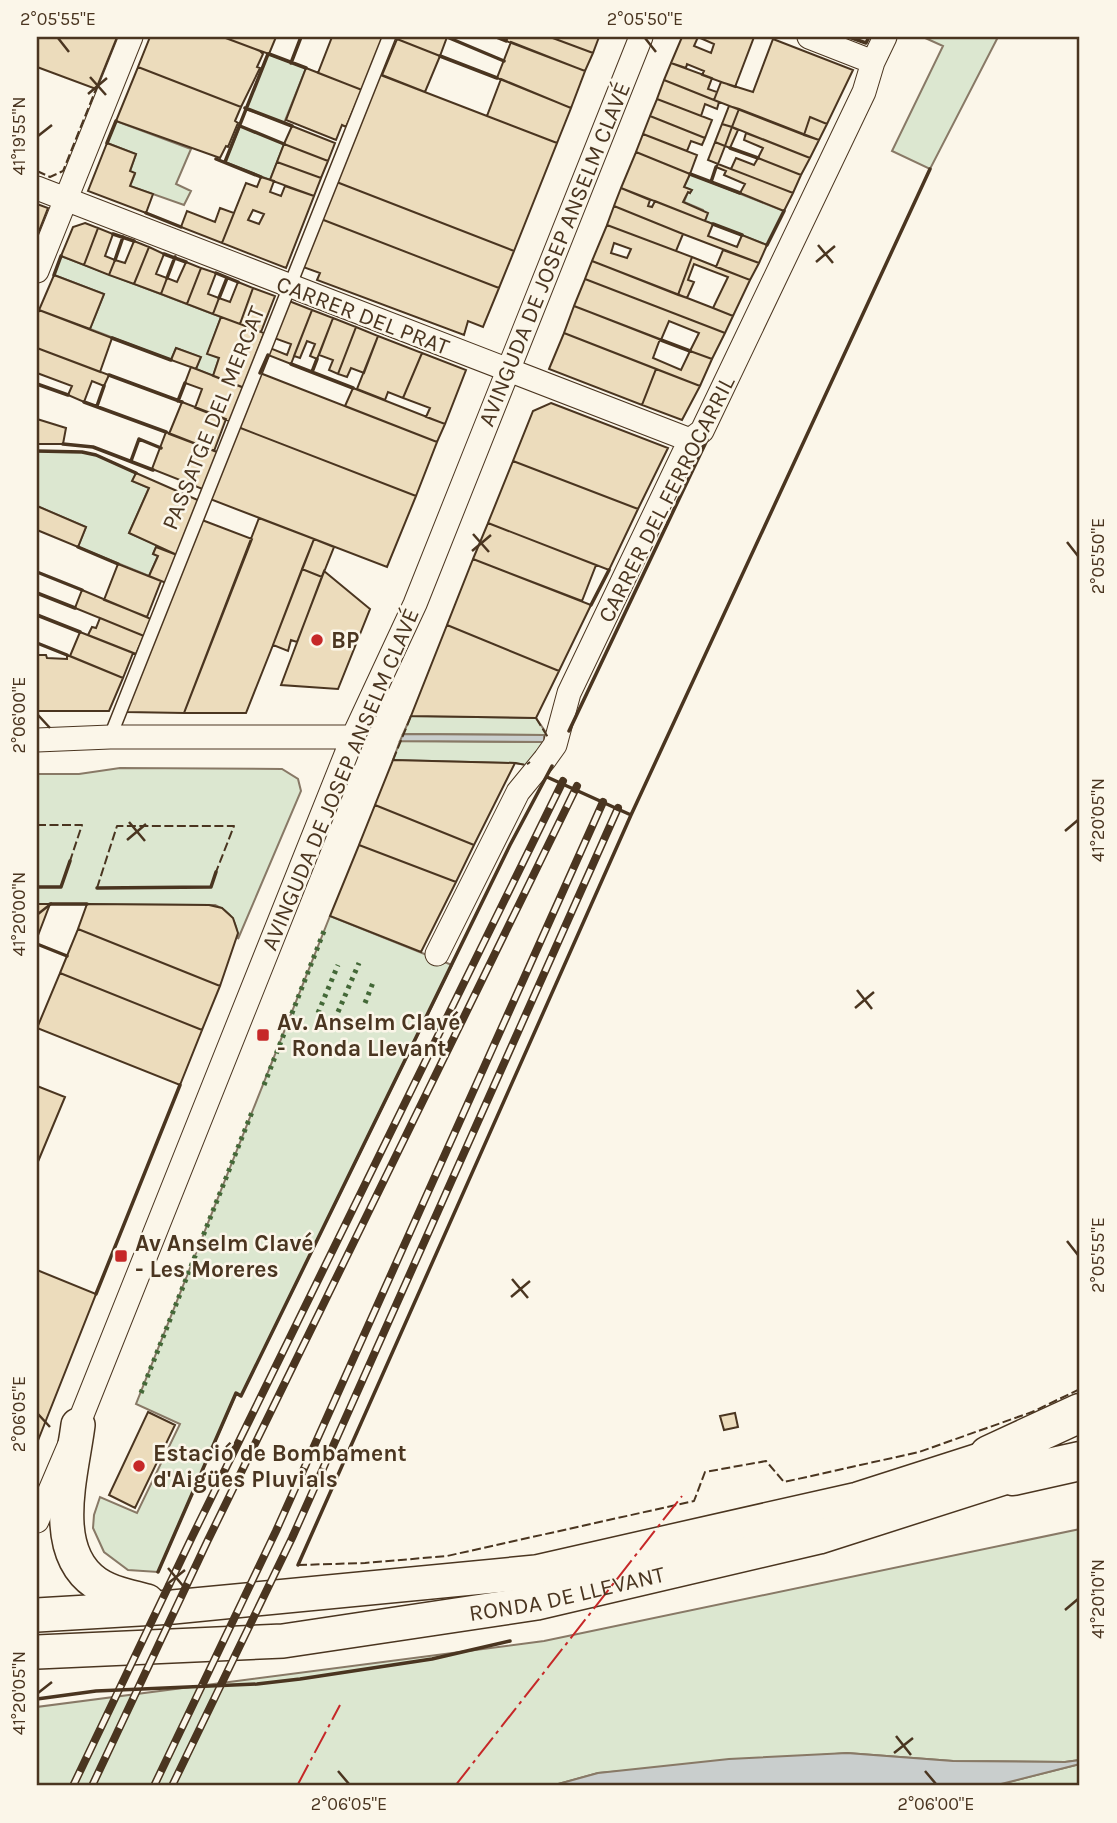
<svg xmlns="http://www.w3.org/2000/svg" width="1117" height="1823" viewBox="0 0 1117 1823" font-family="Karla,sans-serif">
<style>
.green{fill:#dce7d0;stroke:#887966;stroke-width:2}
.water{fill:#c9cecd;stroke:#887966;stroke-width:2}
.building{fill:#ecdcbc;stroke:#4a3520;stroke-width:2;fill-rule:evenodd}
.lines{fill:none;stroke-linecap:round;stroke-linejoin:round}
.lane-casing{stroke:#4a3520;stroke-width:15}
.street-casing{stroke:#4a3520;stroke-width:25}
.secondary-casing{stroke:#4a3520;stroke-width:36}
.highway-casing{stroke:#4a3520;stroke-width:41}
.lane{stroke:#fbf6e9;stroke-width:12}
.street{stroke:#fbf6e9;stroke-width:23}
.secondary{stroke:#fbf6e9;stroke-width:33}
.highway{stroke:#fbf6e9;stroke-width:38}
.rail-casing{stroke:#4a3520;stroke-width:8}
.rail{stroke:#fbf6e9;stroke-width:5;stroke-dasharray:16;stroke-linecap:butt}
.hedge{stroke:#436837;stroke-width:5;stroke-dasharray:3.5 5;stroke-linecap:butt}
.fence{stroke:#4a3520;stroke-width:2;stroke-dasharray:9 3.5;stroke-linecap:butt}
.wall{stroke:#4a3520;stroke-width:3.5}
.power{stroke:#c62828;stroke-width:2;stroke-dasharray:24 5 3.5 5;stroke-linecap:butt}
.ticks{fill:none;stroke:#4a3520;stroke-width:2.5}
.poi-dot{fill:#c62828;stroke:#fbf6e9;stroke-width:2.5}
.labels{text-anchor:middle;stroke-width:5;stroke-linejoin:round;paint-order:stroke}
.street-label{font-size:23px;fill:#4a3520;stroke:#fbf6e9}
.poi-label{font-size:23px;font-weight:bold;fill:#4a3520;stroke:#fbf6e9;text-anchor:start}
.neatline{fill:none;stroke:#4a3520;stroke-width:2.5}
.ticks-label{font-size:18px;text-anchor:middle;fill:#4a3520}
</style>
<rect width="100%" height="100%" fill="#fbf6e9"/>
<path class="green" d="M923,37H998L930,169L892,151L943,46Z
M268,54L306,68L284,123L246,109Z
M116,121L191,149L176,184L191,191L184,205L130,186L135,174L130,171L136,154L107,143Z
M240,126L284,144L270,180L225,162Z
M690,174L784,211L767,245L705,221L703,210L684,202L688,192L690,193L691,190L684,187Z
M61,256L221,317L208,353L219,358L213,376L196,369L200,357L176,348L171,360L90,329L104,294L54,275Z
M37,451L82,452L96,455L136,473L133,481L149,488L129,533L157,545L153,554L158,556L149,576L78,547L86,527L37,506Z
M411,716L536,718L549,737L526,765L515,763L393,760L400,741L544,742V735L403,734Z
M120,768L282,769L298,779L301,791L238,939C237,922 231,912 215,905L37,904V774H79Z
M330,916L452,965L241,1396L236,1394L158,1572L128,1570L104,1552L93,1528L94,1515L100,1497L137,1513L180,1424L136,1404Z
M1080,1529V1760L1065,1762L953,1761L847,1753L598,1773L551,1786H37V1707L544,1641Z
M1080,1764V1786H993Z"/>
<path class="water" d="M403,734L544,735V742L400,741Z
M847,1753L953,1761L1065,1762L1080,1760V1764L993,1786H551L598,1773L729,1759Z"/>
<path class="building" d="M37,37H117L96,89L37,67Z
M150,37H223L260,51L263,54L257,67L260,68L241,107L138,67Z
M223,37H276L269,54Z
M332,37H384L362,90L318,73Z
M397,37H447L440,56L397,39Z
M508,37H550L593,53L585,71L506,41Z
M550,37H599L593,53Z
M682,37H754L735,87L702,75L704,71L687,64L686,68L671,63ZM698,37L714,44L711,53L694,46Z
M397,39L440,56L425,92L382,75Z
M773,39L853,70L827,124L810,117L804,135L714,100L721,82L753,92Z
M511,42L585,71L571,108L497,78Z
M671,63L712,78L708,89L717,92L714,100L664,80Z
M138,67L241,107L235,121L238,123L228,147L226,146L220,158L116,121Z
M306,68L362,90L346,127L342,125L336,140L286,120Z
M378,74L557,143L514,251L334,181Z
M501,79L571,108L557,143L487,116Z
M664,80L719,102L717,109L705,104L701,116L657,99Z
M657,99L712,120L705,138L650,116Z
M729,106L739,109L732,127L722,124Z
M739,109L819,140L810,158L732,127Z
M650,116L705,138L702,145L691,141L687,151L643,134Z
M810,117L827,124L819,140L804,135Z
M722,124L732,127L725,146L715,142Z
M292,126L335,143L328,161L284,144Z
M732,127L738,130L730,148L725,146Z
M746,133L810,158L801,175L758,158L763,148L744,140Z
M643,134L697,155L690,174L636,152Z
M715,142L725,146L718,164L708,160Z
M107,143L136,154L130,171L135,173L130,186L153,194L146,213L88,191Z
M284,144L328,161L321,178L277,162Z
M636,152L690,174L684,187L692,190L690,193L688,192L683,202L708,213L705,221L621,188Z
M736,158L754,165L758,158L801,175L793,193L731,169Z
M277,162L321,178L314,196L270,180Z
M718,164L793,193L784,211L740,193L745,184L724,175L726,171L716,167Z
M261,177L274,181L270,192L281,196L285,186L314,196L286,268L222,243L246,183L257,187ZM253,210L264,214L259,224L248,220Z
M334,181L514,251L499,288L321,219Z
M621,188L650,200L648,206L652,207L655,201L713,224L708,236L737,247L742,235L767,245L759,263L683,234L614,206Z
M37,204L48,208L37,236Z
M614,206L683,234L676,251L607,225Z
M220,208L234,213L222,243L181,227L187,211L215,222Z
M321,219L499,288L483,327L468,321L464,335L317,280L320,273L303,267Z
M85,223L98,228L84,265L61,256L73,227Z
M607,225L692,257L678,295L592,261ZM614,243L631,249L627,258L611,253Z
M98,228L113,234L105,256L115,260L109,275L84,265Z
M134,241L149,247L134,284L109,275L115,260L125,263Z
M149,247L164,254L156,274L167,278L161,294L134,284Z
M723,250L759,263L750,280L716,267Z
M692,257L750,280L733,316L713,308L728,277L694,264L688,280L694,282L687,298L678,295Z
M592,261L713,308L733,316L725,333L585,279Z
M186,262L201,268L187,304L161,294L167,278L177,282Z
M201,268L216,273L208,294L219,298L213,314L187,304Z
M54,275L104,294L90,329L39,310Z
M585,279L725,333L712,359L690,351L699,333L669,321L661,340L574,306Z
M238,282L253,288L240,324L213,314L219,298L230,302Z
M253,288L275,296L261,332L240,324Z
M289,301L312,310L291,364L268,355L270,348L287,355L291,344L274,338Z
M574,306L660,339L653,358L681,370L690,351L712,359L700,386L564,333Z
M39,310L112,338L100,372L37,348V316Z
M312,310L333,318L317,359L310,356L315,344L307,341L300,358L294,356Z
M221,317L264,333L244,388L213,376L219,358L207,354Z
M333,318L356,327L338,374L329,370L333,360L319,355Z
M356,327L378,336L364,373L351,368L347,377L338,374Z
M564,333L656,369L642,405L549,369Z
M378,336L422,353L403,398L388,392L385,400L357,389Z
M37,348L109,375L104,386L92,381L84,402L68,395L72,386L37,373Z
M176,348L201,357L196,369L171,360Z
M422,353L466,370L445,424L426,417L430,408L403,398Z
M191,367L245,388L232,422L195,408L202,389L185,383Z
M656,369L700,386L682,420L642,405Z
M260,373L437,442L416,496L238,427Z
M353,388L445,424L437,442L345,406Z
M182,402L226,419L214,451L169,434Z
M551,403L668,448L638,509L513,461L533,411Z
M37,419L66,428L63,444H37Z
M238,427L416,496L387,567L210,499Z
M166,432L220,453L205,490L152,469Z
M513,461L638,509L609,570L488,523Z
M136,473L200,501L177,555L129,533L149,488L132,481Z
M37,506L86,527L78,547L37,530Z
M259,518L314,539L273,645L246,713H184Z
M202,520L252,539L184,713L126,712Z
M488,523L596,565L582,601L473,559Z
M314,539L334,547L322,577L302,569Z
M156,547L177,555L166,583L149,576L158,556L153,554Z
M473,559L591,605L559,671L447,625Z
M118,564L161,581L147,617L104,600Z
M302,569L322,577L297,642L291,640L288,651L273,645Z
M324,571L370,609L338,689L281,685Z
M82,590L151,619L144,636L75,608Z
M100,618L144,636L136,654L88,635L92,627L96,628Z
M447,625L559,671L536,718L411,716Z
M80,632L133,653L123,678L70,656Z
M37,655H46L47,658L67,659V655L123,678L109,711H37Z
M393,760L515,763L474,845L375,805Z
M375,805L474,845L456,882L359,845Z
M359,845L456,882L421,952L330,916Z
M37,904H50L37,938Z
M87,904L209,905L222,908L233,918L238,933L220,986L78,929Z
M78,929L220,986L202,1030L60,973Z
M60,973L202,1030L180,1085L37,1028Z
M37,1086L65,1097L37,1164Z
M37,1270L96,1294L37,1443Z
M148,1412L175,1425L135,1508L109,1495Z
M735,1413L738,1427L724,1430L720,1416Z"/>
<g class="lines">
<defs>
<path id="lane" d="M110,737L389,37"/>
<path id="street" d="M809,37L873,62
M37,188L690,440
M37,271L131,37
M37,740L110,737H353
M437,954L518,792L545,759L555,745L569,693L690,440L702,431L864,92L873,62L885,37
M37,1521L78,1425L353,737L415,604L641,37"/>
<g id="secondary">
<path d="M78,1425C72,1473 48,1550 96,1583C111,1593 130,1597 147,1601"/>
<path d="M37,1615L173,1607L536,1572L858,1499L1014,1449"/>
<path id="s1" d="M37,1652L283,1641L537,1603L819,1537L1038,1467"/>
</g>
<path id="highway" d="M989,1455L1080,1413
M1013,1476L1080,1461"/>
</defs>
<use href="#lane" class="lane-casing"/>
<use href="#street" class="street-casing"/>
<use href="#secondary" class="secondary-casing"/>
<use href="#highway" class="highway-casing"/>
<use href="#lane" class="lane"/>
<use href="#street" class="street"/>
<use href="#secondary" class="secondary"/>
<use href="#highway" class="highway"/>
<defs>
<path id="rail" d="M73,1786L192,1537L563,781
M92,1786L207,1542L577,786
M154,1786L276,1531L603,802
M172,1786L292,1538L618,808"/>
</defs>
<use href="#rail" class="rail-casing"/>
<use href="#rail" class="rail"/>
<path class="hedge" d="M365,1003L374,980
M338,1012L359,963
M318,1013L338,965
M264,1085L324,931
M141,1393L252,1112"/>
<path class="fence" d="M37,171L50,177L63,171L96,89
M536,718L549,739
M393,760L411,716
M515,763L526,765L530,762
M37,825H82L70,861
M97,888L117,826H234L216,872
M298,1565L365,1563L447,1556L694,1501L705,1472L766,1461L784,1482L919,1452L1032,1412L1080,1389"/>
<path class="wall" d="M447,37L504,61
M496,37L506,41
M849,37L866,43L869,37
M269,54L306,68
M440,56L497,78
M291,63L301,37
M245,108L292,126
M240,126L284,144
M107,143L116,121
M730,148L758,158
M216,159L261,177
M225,162L268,54
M690,174L740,193
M711,182L716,167
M146,213L181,227
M713,224L742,235
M113,234L134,241
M767,245L784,211
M164,254L186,262
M115,260L123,237
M216,273L238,282
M54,275L61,256
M167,278L175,257
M219,298L227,278
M112,338L171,360
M661,340L690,351
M291,364L353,388
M312,372L317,359
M260,373L268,355
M109,375L182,402
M37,384L68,395
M178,401L185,383
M84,402L166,432
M97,406L104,386
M63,444L93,447L153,470
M37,451L82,452L96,455L136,473
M131,461L139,439L161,448
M78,547L118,564
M37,572L82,590
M37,593L75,608
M591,605L609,570
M37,615L80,632
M37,643L67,655
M569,731L707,440
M547,777L631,815
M37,887H61L70,861
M97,888L211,887L216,872
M50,904H87
M37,944L67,956
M96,1294L180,1085
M298,1565L631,815L930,169
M158,1572L236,1393L241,1396L510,845L552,766
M37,1699L96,1691L257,1684L300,1679L432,1659L510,1641"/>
<path class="power" d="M297,1786L340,1705
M455,1786L682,1496"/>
</g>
<path class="ticks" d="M58,38L69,52M645,38L656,52M90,77L106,95M88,94L107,78M38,136L52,125M818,245L833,263M816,262L835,246M473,534L489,552M1067,542L1078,556M472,551L491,535M38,715L50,728M129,822L145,841M1065,831L1078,820M127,840L146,824M38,914L52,903M857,990L872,1009M855,1008L874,992M1067,1241L1078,1255M512,1279L528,1298M511,1297L530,1281M38,1414L50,1427M168,1568L184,1587M166,1585L185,1570M1065,1610L1078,1599M38,1693L52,1682M896,1736L911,1755M894,1753L913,1738M338,1771L349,1784M925,1771L936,1784"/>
<g class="poi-dot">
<circle cx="317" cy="640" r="7"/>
<rect x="256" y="1028" width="14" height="14" rx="3.5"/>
<rect x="114" y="1249" width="14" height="14" rx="3.5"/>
<circle cx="139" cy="1466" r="7"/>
</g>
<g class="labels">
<g class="street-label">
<text transform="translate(554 254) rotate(-68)" y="8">AVINGUDA DE JOSEP ANSELM CLAVÉ</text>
<text transform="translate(363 315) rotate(21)" y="8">CARRER DEL PRAT</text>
<text transform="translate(213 418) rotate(-68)" y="8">PASSATGE DEL MERCAT</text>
<text transform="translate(666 499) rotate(-63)" y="8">CARRER DEL FERROCARRIL</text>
<text transform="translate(340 779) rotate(-67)" y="8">AVINGUDA DE JOSEP ANSELM CLAVÉ</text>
<text dy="8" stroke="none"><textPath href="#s1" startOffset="534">RONDA DE LLEVANT</textPath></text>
</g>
<g class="poi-label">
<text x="331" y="648">BP</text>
<text x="277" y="1030">Av. Anselm Clavé<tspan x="277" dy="26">- Ronda Llevant</tspan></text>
<text x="135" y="1251">Av Anselm Clavé<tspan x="135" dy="26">- Les Moreres</tspan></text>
<text x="153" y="1461">Estació de Bombament<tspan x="153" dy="26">d'Aigües Pluvials</tspan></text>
</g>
</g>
<rect width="1117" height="1823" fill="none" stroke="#fbf6e9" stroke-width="77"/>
<rect x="38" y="38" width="1040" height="1746" class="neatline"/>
<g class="ticks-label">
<text x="58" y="25">2°05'55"E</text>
<text x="645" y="25">2°05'50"E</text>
<text transform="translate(19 136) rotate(-90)" y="6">41°19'55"N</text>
<text transform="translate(1098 556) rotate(-90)" y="6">2°05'50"E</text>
<text transform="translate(19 715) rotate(-90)" y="6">2°06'00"E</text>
<text transform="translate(1098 820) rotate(-90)" y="6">41°20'05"N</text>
<text transform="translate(19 914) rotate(-90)" y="6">41°20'00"N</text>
<text transform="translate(1098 1255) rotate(-90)" y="6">2°05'55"E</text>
<text transform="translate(19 1414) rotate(-90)" y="6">2°06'05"E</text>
<text transform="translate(1098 1599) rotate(-90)" y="6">41°20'10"N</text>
<text transform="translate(19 1693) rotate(-90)" y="6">41°20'05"N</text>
<text x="349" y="1810">2°06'05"E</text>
<text x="936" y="1810">2°06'00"E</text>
</g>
</svg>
